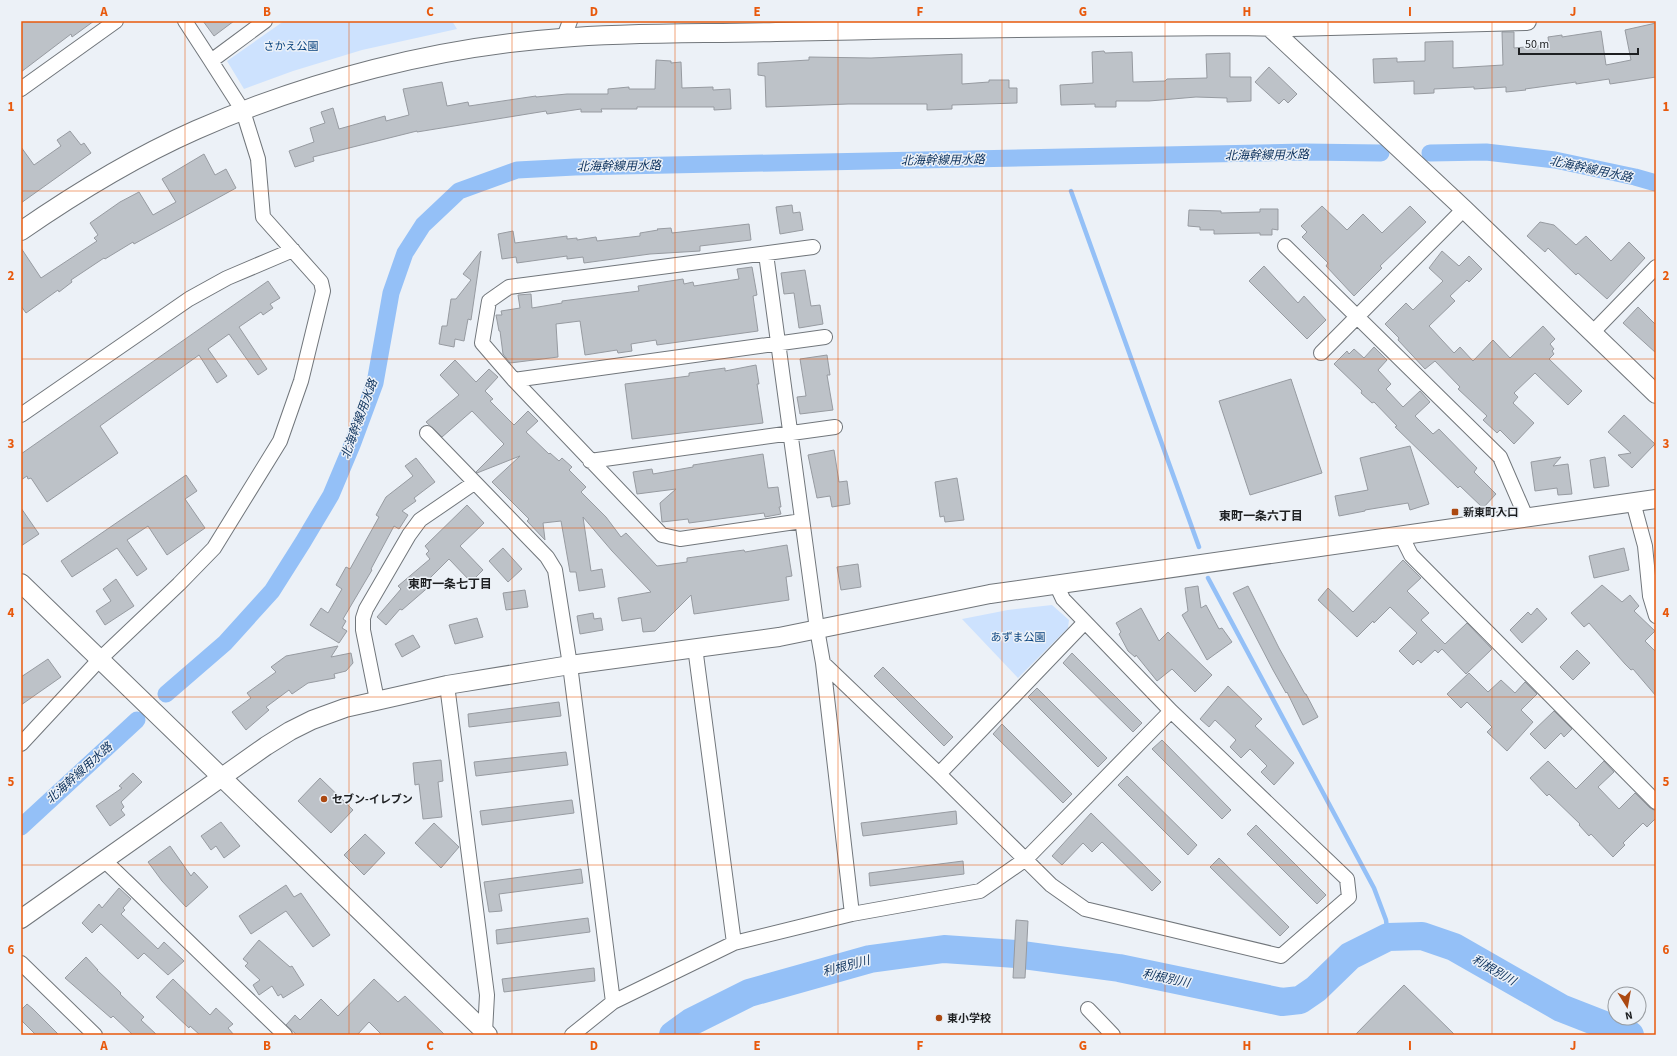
<svg xmlns="http://www.w3.org/2000/svg" width="1677" height="1056" viewBox="0 0 1677 1056" font-family="'Source Sans 3','Noto Sans JP',sans-serif">
<style>
.green{fill:#cde2fe}
.lines{fill:none;stroke-linecap:round;stroke-linejoin:round}
.stream{stroke:#94c0f7;stroke-width:4.5}
.canal{stroke:#94c0f7;stroke-width:17}
.river{stroke:#94c0f7;stroke-width:28}
.building{fill:#bdc2c8;stroke:#979ba1}
.minor-casing{stroke:#71767b;stroke-width:16}
.tertiary-casing{stroke:#71767b;stroke-width:20}
.minor{stroke:#fff;stroke-width:14}
.tertiary{stroke:#fff;stroke-width:18}
.grid{fill:none;stroke:#e8590c;stroke-width:1;stroke-opacity:0.55}
.poi-dot{fill:#ac4911;stroke:#ecf1f7;stroke-width:1.5}
.labels{text-anchor:middle;stroke-width:3;stroke-linejoin:round;paint-order:stroke}
.park-label{font-size:11px;fill:#07417d;stroke:#ecf1f7}
.poi-label{font-size:11px;font-weight:bold;fill:#1d1f21;stroke:#ecf1f7;text-anchor:start}
.water-label{font-size:12px;font-style:italic;fill:#0e335e;stroke:#ecf1f7}
.neighbourhood-label{font-size:12px;font-weight:bold;fill:#1d1f21;stroke:#ecf1f7}
.neatline{fill:none;stroke:#e8590c;stroke-width:1.5}
.grid-label{font-size:13px;text-anchor:middle;font-weight:bold;fill:#e8590c}
</style>
<rect width="100%" height="100%" fill="#ecf1f7"/>
<path class="green" d="M284,21H452L457,29L362,50L293,71L244,89L227,61Z
M1052,605L1069,620L1068,628L1018,678L962,619L1008,610Z"/>
<g class="lines">
<path class="stream" d="M1071,191L1199,547
M1208,578L1374,888L1386,920L1388,937"/>
<path class="canal" d="M1430,153L1486,152L1555,160L1635,177L1656,183
M166,694L225,643L272,591L303,542L331,495L352,445L375,383L391,293L405,253L423,225L459,191L517,170L575,167L1305,152L1381,153
M21,827L137,720"/>
<path class="river" d="M673,1035L691,1022L749,993L870,959L944,949L1016,954L1119,968L1282,1002L1300,1000L1316,989L1350,956L1388,937L1422,936L1454,947L1561,1008L1630,1035"/>
</g>
<path class="building" d="M21,21H94L72,37L71,34L21,72Z
M203,21H234L214,36Z
M1656,23V77L1610,84L1609,79L1576,84V82L1525,89L1526,90L1506,92V87L1474,89V87L1434,89V93L1414,94V81L1374,83L1373,59L1397,58V62L1425,61V42L1453,41V68L1503,65L1502,32H1514V48L1549,45L1548,37L1562,35V37L1601,31L1606,65L1631,60L1625,30Z
M1104,51L1105,53L1132,52L1133,82L1165,81L1167,79L1207,78L1206,54L1230,53V77H1251V101L1227,102V98L1196,97L1149,101H1116V107H1095V104L1061,105L1060,85L1093,83L1092,52Z
M962,54V84L989,82V80H1009V88H1017V103L952,105V109L927,110V104H848L766,107L765,76L758,75V63L809,60V57L871,58Z
M656,60L671,61V63L681,62L682,88L713,87V90L730,89L731,109L714,110V107H637V109H601L602,112H581V109L547,114L546,111L417,132V131L313,157L314,161L295,167L289,151L314,142L310,128L325,123L321,112L333,108L339,129L385,116L386,121L409,115L403,89L442,82L447,106L468,102L469,106L536,96V97L567,94H608V89L629,87V89H655Z
M1269,67L1297,94L1288,103L1284,99L1279,104L1255,82Z
M70,131L81,145L84,143L91,153L21,203V147L34,165L61,146L57,140Z
M204,154L215,175L226,169L236,188L134,244L133,242L105,259L104,258L71,280L72,282L59,292L58,290L26,313L21,306V248L41,278L97,241L94,238L98,235L90,223L120,202L139,192L153,215L176,202L162,179Z
M792,205L793,213L800,212L803,230L780,234L776,207Z
M1322,206L1347,230L1363,214L1382,233L1410,206L1426,222L1380,266L1382,268L1354,296L1326,266L1328,263L1302,237L1307,232L1301,226Z
M1260,209H1278V230L1272,229V235H1260V233L1214,234V230H1200V227L1188,226L1189,210L1221,211V213L1260,212Z
M1540,222L1554,225L1576,245L1586,236L1611,261L1629,242L1645,258L1607,299L1578,273L1576,275L1548,248L1545,252L1527,236Z
M749,224L751,240L700,246V251L650,254L584,263L583,257L567,259V256L517,263L516,257L502,259L498,234L513,231L515,243L567,236V239L577,238V240L596,237L597,241L640,236V233L658,230L657,229L671,228L672,233Z
M481,251L471,320L468,319L464,341L455,339L454,347L439,344L442,326H447L451,299H456L471,280L463,274Z
M1442,251L1459,266L1469,256L1482,269L1469,282L1467,280L1450,296L1455,301L1429,326L1454,353L1460,347L1473,361L1493,340L1510,358L1543,326L1555,339L1550,344L1554,349L1552,351L1554,354L1549,359L1582,391L1568,405L1535,373L1514,393L1518,397L1513,403L1534,423L1514,444L1500,430L1497,433L1483,420L1487,416L1458,389L1460,387L1435,361L1425,369L1398,340L1399,338L1385,324L1406,303L1413,310L1443,281L1429,268Z
M1264,266L1298,303L1304,296L1326,320L1307,339L1249,281Z
M752,267L757,295L753,296L758,331L657,345L656,340L631,344L632,351L618,353L617,350L585,355L580,321L556,324L558,357L510,363L503,354L500,331H499L496,315H502L501,311L520,308L518,295L531,294L532,308L562,303V301L639,291L638,286L683,279L684,284L693,282L694,286L739,279L737,269Z
M805,270L811,306L820,305L823,324L799,328L794,293L784,294L781,273Z
M268,281L280,298L270,304L273,308L263,315L261,312L239,327L267,369L258,375L229,334L208,349L227,376L217,383L199,355L100,426L118,453L47,502L31,478L28,479L27,476L21,480V454Z
M1638,307L1656,325V353L1623,323Z
M1374,347L1387,360L1378,370L1391,384L1386,389L1403,407L1420,391L1430,402L1415,416L1433,434L1439,429L1477,468L1474,472L1496,494L1483,508L1460,486L1458,488L1395,427L1397,426L1374,402L1372,403L1361,393L1362,391L1334,364L1347,351L1349,354L1354,349L1364,358Z
M827,355L830,375H827L833,410L800,414L797,397L806,396L800,359Z
M455,360L476,382L489,369L498,377L485,391L493,399L490,401L514,425L528,411L538,421L526,432L549,454L550,453L559,461L562,458L572,467L569,470L586,487L581,492L606,517L621,537L626,533L657,566L687,562V558L744,550L745,552L787,545L792,576L786,577L789,600L694,614L691,595L655,631L643,632L641,618L622,621L618,598L651,592L612,551L583,517L591,571L602,569L605,587L579,591L576,572H570L561,521L543,523L545,540L527,521L529,519L492,482L520,456L477,473L476,472L504,444L472,411L442,437L426,422L459,395L440,375Z
M756,365L759,384H757L763,423L632,439L625,384L689,376V373L725,368V371Z
M1291,379L1322,473L1250,495L1219,401Z
M1624,415L1655,444L1632,468L1618,455L1631,453L1608,432Z
M1410,446L1429,504L1410,510L1408,503L1365,510V511L1339,516L1335,496L1368,490L1360,458Z
M834,450L839,482L847,481L850,504L832,507L830,496L817,498L808,455Z
M763,454L768,488L778,487L781,507H779L781,514L765,517L764,513L689,523L688,519L662,522L660,503L676,489L637,494L633,472L652,469L653,474L693,467V465Z
M1561,457L1553,466L1568,464L1572,494L1558,495L1557,488L1535,491L1531,462Z
M1605,457L1609,486L1594,488L1590,460Z
M416,458L435,482L414,498L416,501L402,511L408,515L399,529L394,526L371,569L372,570L343,619L346,621L342,628L347,631L339,643L310,625L321,608L328,613L342,589L336,585L346,567L350,569L379,517L376,515L386,497L413,476L405,466Z
M186,475L197,491L185,499L205,528L167,555L148,526L127,540L147,569L137,576L117,548L72,577L61,561Z
M957,478L964,520L945,522L944,516L940,517L935,482Z
M467,505L484,523L460,546L483,570L471,582L449,559L428,580L432,584L402,610L400,609L386,625L377,617L401,589L398,586L430,559L426,554L429,551L425,546Z
M21,508L39,534L21,546Z
M503,548L522,569L508,582L489,561Z
M1624,548L1629,570L1594,578L1589,556Z
M1403,560L1421,578L1407,591L1429,613L1421,620L1445,644L1467,623L1492,649L1466,674L1442,649L1438,653L1435,650L1421,663L1418,660L1413,665L1399,651L1417,633L1390,607L1374,623L1373,621L1357,637L1318,600L1328,588L1353,612Z
M858,564L861,587L841,590L837,567Z
M116,579L134,606L105,625L96,611L111,601L103,589Z
M1602,585L1622,602L1630,595L1639,606L1634,611L1655,631L1645,641L1656,652V696L1633,669L1631,670L1625,664L1589,623L1584,627L1571,613Z
M1198,586L1201,608L1206,605L1219,629L1222,628L1232,642L1207,660L1182,615L1188,611L1185,588Z
M1248,586L1279,648L1305,694H1306L1318,717L1303,725L1287,692L1286,693L1273,670L1233,593Z
M525,590L528,607L506,610L503,593Z
M1141,608L1159,641L1168,632L1212,675L1195,692L1172,669L1157,681L1136,655L1135,657L1128,651L1119,634L1121,632L1116,623Z
M1537,608L1547,619L1522,643L1510,630L1528,612L1531,615Z
M593,613L594,619L601,618L603,630L580,634L577,616Z
M477,618L483,637L455,644L449,625Z
M413,635L420,647L402,657L395,644Z
M338,646L331,657L351,653L353,663L346,671L334,674L335,678L308,683L292,694L289,690L266,707L269,710L246,730L232,712L251,698L247,693L276,672L271,667L286,656Z
M1577,650L1590,663L1573,680L1560,667Z
M1072,653L1142,723L1133,732L1063,663Z
M48,659L61,677L21,705V677Z
M883,667L953,737L944,746L874,676Z
M1469,673L1488,692L1501,680L1515,693L1525,682L1537,694L1521,710L1533,722L1507,751L1487,732L1492,727L1467,702L1461,708L1447,694Z
M1228,686L1262,719L1255,726L1294,763L1274,785L1261,772L1267,766L1250,749L1241,758L1230,747L1236,740L1215,720L1209,727L1200,719Z
M1037,688L1107,758L1098,767L1028,697Z
M559,702L561,716L469,727L468,714Z
M1554,711L1572,729L1564,737L1561,733L1545,749L1530,734Z
M1002,724L1072,794L1063,803L993,734Z
M1162,740L1231,810L1222,819L1152,749Z
M566,752L568,765L476,776L474,762Z
M441,760L443,781L438,782L442,817L423,819L419,784L415,785L413,763Z
M1548,761L1576,789L1604,761L1614,772L1598,787L1619,809L1635,793L1650,808L1656,811V818L1647,827L1643,823L1623,843L1625,845L1613,857L1591,834L1589,836L1579,825L1580,824L1549,794L1547,796L1530,778Z
M133,773L142,782L121,802L124,807L121,810L125,815L110,826L96,806L122,788L119,786Z
M1127,776L1197,845L1188,855L1118,785Z
M320,778L353,810L331,833L298,801Z
M572,800L574,813L482,825L480,811Z
M956,811L957,824L863,836L861,823Z
M1091,813L1161,882L1152,891L1102,842L1092,852L1083,843L1062,865L1052,856Z
M221,822L240,846L224,858L216,846L211,850L201,836Z
M434,823L459,847L441,868L415,843Z
M1256,825L1326,895L1317,904L1247,834Z
M365,834L385,853L364,875L344,855Z
M170,846L191,876L194,872L208,887L186,907L162,881L148,862Z
M1219,858L1289,927L1280,936L1210,867Z
M963,861L964,874L870,886L869,873Z
M581,869L583,883L499,894L502,911L489,912L484,882Z
M286,885L294,897L301,893L330,935L313,947L286,911L251,934L239,916Z
M119,888L131,899L123,908L125,910L121,914L158,949L164,942L184,961L168,975L144,953L138,959L101,924L92,933L82,923L99,904L102,908Z
M588,918L590,932L497,944L496,930Z
M1016,920L1028,921L1025,978H1013Z
M259,940L290,967L292,966L304,985L283,998L281,994L278,996L272,986L259,995L253,985L260,980L245,966L248,963L243,959Z
M86,957L98,970H97L121,993L120,994L144,1017L141,1020L157,1035H133L113,1016L111,1018L65,978Z
M594,968L595,981L504,992L502,979Z
M173,979L210,1015L216,1008L233,1024L228,1028L234,1035H200L190,1026L189,1028L156,997Z
M374,979L398,1002L405,996L445,1035H382L369,1022L357,1035H297L286,1025L295,1015L300,1020L321,999L338,1016Z
M1404,985L1455,1035H1355Z
M27,1004L33,1009L59,1035H36L21,1020V1010Z"/>
<g class="lines">
<defs>
<path id="minor" d="M185,21L211,61
M564,37L570,21
M21,89L116,21
M1285,246L1500,457L1526,517
M766,254L817,629L823,663L852,914
M1592,333L1656,267
M1321,353L1464,209
M514,380L825,337
M21,415L189,299L227,278L293,250
M427,433L547,557L555,570L570,665L613,1002
M590,461L835,427
M1633,502L1645,546L1650,596L1656,616
M802,521L680,539L662,535L514,380L482,343L489,301L509,287L813,247
M1401,535L1411,555L1656,802
M695,647L734,943
M823,663L939,774L1051,885L1085,909L1281,956L1349,897L1347,879L1171,711L1063,599L1056,584
M447,685L487,995L485,1032
M377,700L363,630V618L366,609L409,535L420,520L474,483
M21,744L100,659L179,584L214,548L280,441L301,381L323,291L321,282L263,217L258,159L243,111L211,61L265,21
M939,774L1085,622
M104,860L285,1035
M21,963L95,1035
M1088,1009L1113,1035
M572,1035L613,1002L734,943L852,914L980,891L1026,859L1171,711"/>
<path id="tertiary" d="M1265,23L1464,209L1656,394
M21,231C76,193 135,157 196,130C310,80 437,47 561,38C633,32 705,34 776,32C930,28 1083,27 1237,26L1291,27L1527,21
M21,583L488,1035
M21,919L266,746L290,731L312,720L345,708L447,685L570,665L779,637L990,594L1656,499"/>
</defs>
<use href="#minor" class="minor-casing"/>
<use href="#tertiary" class="tertiary-casing"/>
<use href="#minor" class="minor"/>
<use href="#tertiary" class="tertiary"/>
</g>
<path class="grid" d="M185,21V1035M349,21V1035M512,21V1035M675,21V1035M838,21V1035M1002,21V1035M1165,21V1035M1328,21V1035M1492,21V1035M21,191H1656M21,359H1656M21,528H1656M21,697H1656M21,865H1656"/>
<g class="poi-dot">
<rect x="1451" y="508" width="8" height="8" rx="2"/>
<circle cx="324" cy="799" r="4"/>
<circle cx="939" cy="1018" r="4"/>
</g>
<g class="labels">
<g class="park-label">
<text x="291" y="50">さかえ公園</text>
<text x="1018" y="641">あずま公園</text>
</g>
<g class="poi-label">
<text x="1463" y="516">新東町入口</text>
<text x="332" y="803">セブン-イレブン</text>
<text x="947" y="1022">東小学校</text>
</g>
<g class="water-label">
<text transform="translate(1267 155) rotate(-1)" y="4">北海幹線用水路</text>
<text transform="translate(943 160) rotate(-1)" y="4">北海幹線用水路</text>
<text transform="translate(619 166) rotate(-1)" y="4">北海幹線用水路</text>
<text transform="translate(1591 169) rotate(12)" y="4">北海幹線用水路</text>
<text transform="translate(359 419) rotate(-70)" y="4">北海幹線用水路</text>
<text transform="translate(79 773) rotate(-42)" y="4">北海幹線用水路</text>
<text transform="translate(846 966) rotate(-15)" y="4">利根別川</text>
<text transform="translate(1494 970) rotate(30)" y="4">利根別川</text>
<text transform="translate(1166 978) rotate(12)" y="4">利根別川</text>
</g>
<g class="neighbourhood-label">
<text x="1261" y="520">東町一条六丁目</text>
<text x="450" y="588">東町一条七丁目</text>
</g>
</g>
<rect width="1677" height="1056" fill="none" stroke="#ecf1f7" stroke-width="44"/>
<g transform="translate(1627 1006) rotate(169)"><circle r="19" fill="#ecf1f7" stroke="#999da1"/>
<path d="M0-3L7 15L0 10L-7 15Z" fill="#ac4911"/>
<text y="-6" font-size="11" font-weight="bold" text-anchor="middle" fill="#1d1f21">N</text>
</g>
<path d="M1519 48v6h119v-6" fill="none" stroke="#1d1f21" stroke-width="2"/>
<text x="1525" y="48" font-size="12" fill="#1d1f21" stroke="#ecf1f7" stroke-width="3" paint-order="stroke">50 m</text>
<rect x="22" y="22" width="1633" height="1012" class="neatline"/>
<g class="grid-label">
<text x="104" y="16">A</text>
<text x="267" y="16">B</text>
<text x="430" y="16">C</text>
<text x="594" y="16">D</text>
<text x="757" y="16">E</text>
<text x="920" y="16">F</text>
<text x="1083" y="16">G</text>
<text x="1247" y="16">H</text>
<text x="1410" y="16">I</text>
<text x="1573" y="16">J</text>
<text x="11" y="111">1</text>
<text x="1666" y="111">1</text>
<text x="11" y="280">2</text>
<text x="1666" y="280">2</text>
<text x="11" y="448">3</text>
<text x="1666" y="448">3</text>
<text x="11" y="617">4</text>
<text x="1666" y="617">4</text>
<text x="11" y="786">5</text>
<text x="1666" y="786">5</text>
<text x="11" y="954">6</text>
<text x="1666" y="954">6</text>
<text x="104" y="1050">A</text>
<text x="267" y="1050">B</text>
<text x="430" y="1050">C</text>
<text x="594" y="1050">D</text>
<text x="757" y="1050">E</text>
<text x="920" y="1050">F</text>
<text x="1083" y="1050">G</text>
<text x="1247" y="1050">H</text>
<text x="1410" y="1050">I</text>
<text x="1573" y="1050">J</text>
</g>
</svg>
